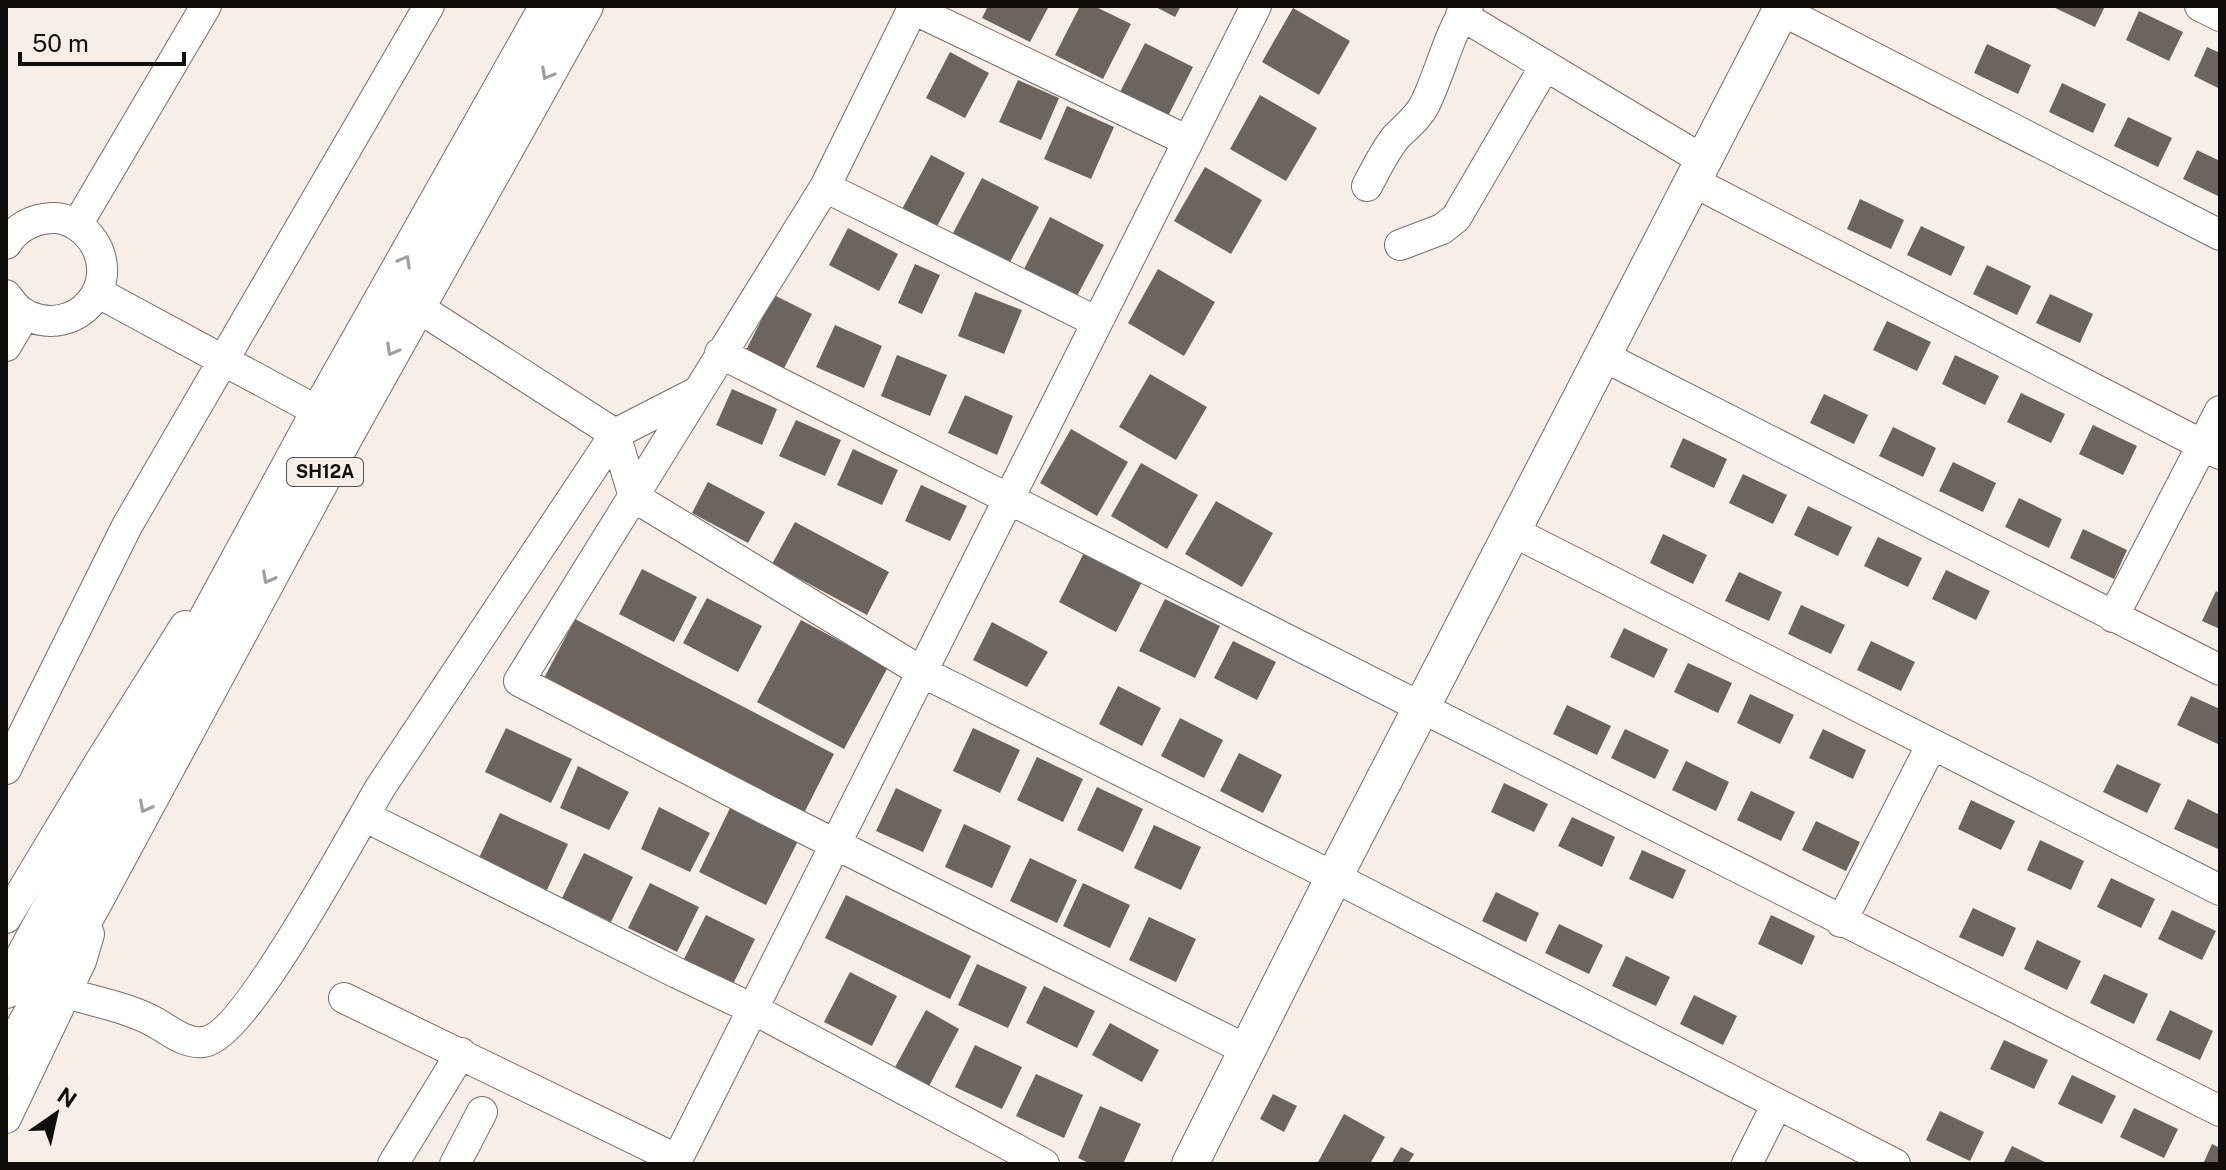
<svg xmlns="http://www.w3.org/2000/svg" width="2226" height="1170" viewBox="0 0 2226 1170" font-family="'Public Sans',sans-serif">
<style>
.building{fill:#6c645e}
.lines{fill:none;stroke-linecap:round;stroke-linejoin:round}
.minor-casing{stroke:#766e68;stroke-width:32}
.major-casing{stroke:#766e68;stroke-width:38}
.minor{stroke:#fff;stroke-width:30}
.major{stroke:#fff;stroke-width:36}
.oneway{stroke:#a09e9d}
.labels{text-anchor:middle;stroke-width:8;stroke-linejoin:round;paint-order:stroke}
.shield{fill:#f8eee8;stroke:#56504d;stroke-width:2}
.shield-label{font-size:18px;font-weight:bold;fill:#110d0b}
</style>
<rect width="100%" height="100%" fill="#f8eee8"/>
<path class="building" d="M988,6H1049L1030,42L982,18Z
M1080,6H1094L1131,24L1103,79L1055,55Z
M1154,6H1181L1175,17Z
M2051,6H2105L2095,27Z
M1293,8L1350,41L1319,95L1262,62Z
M2139,11L2183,32L2169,61L2126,40Z
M1145,43L1193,67L1165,122L1117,98Z
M1987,44L2031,65L2018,94L1974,73Z
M2207,47L2220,53V89L2194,76Z
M950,52L989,73L965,118L926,98Z
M1018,80L1059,98L1041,140L999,122Z
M2062,83L2106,104L2093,133L2049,112Z
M1260,95L1317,128L1286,181L1230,149Z
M1067,106L1114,127L1091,179L1044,159Z
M2128,117L2172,138L2158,167L2114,146Z
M2197,150L2220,161V197L2183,179Z
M931,155L965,173L934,232L900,213Z
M1205,167L1262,200L1231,254L1174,221Z
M982,178L1039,207L1009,264L952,235Z
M1860,199L1904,220L1891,249L1847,229Z
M1050,217L1104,245L1077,296L1024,269Z
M1921,226L1965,247L1951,276L1907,255Z
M848,228L898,254L879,291L829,265Z
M915,264L940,275L922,314L898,303Z
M1987,265L2031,286L2017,315L1973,294Z
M1158,269L1215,302L1184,356L1128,323Z
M975,292L1022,310L1004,354L958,336Z
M2050,294L2093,314L2080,343L2036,323Z
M774,295L812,314L782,372L745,352Z
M1887,321L1931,342L1917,371L1873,350Z
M835,325L882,346L864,388L816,367Z
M897,355L947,375L930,416L881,396Z
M1955,355L1999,376L1985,405L1942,384Z
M1150,374L1207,407L1176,460L1119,427Z
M732,389L777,409L762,445L716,425Z
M2021,393L2065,414L2051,443L2007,422Z
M1824,394L1868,415L1854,444L1810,423Z
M965,395L1013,416L997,455L948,433Z
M796,420L841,440L825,476L779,456Z
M2093,425L2137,446L2123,475L2079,454Z
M1893,427L1936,448L1923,477L1879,456Z
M1071,429L1128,462L1097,516L1040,483Z
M1683,438L1727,459L1714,488L1670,467Z
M853,449L898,470L882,505L837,485Z
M1953,462L1996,483L1983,512L1939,491Z
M1141,463L1198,495L1167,549L1111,516Z
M1743,474L1787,495L1773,524L1729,503Z
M708,482L765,512L748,543L692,513Z
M921,485L967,506L950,541L905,521Z
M2019,498L2062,519L2049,548L2005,527Z
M1216,501L1273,533L1242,587L1185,554Z
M1808,506L1852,527L1838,556L1794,535Z
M795,522L889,572L867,615L772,564Z
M2083,529L2127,550L2114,579L2070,558Z
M1663,534L1707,555L1693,584L1650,563Z
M1878,537L1922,558L1908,587L1864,566Z
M1088,545L1146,574L1116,632L1059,602Z
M642,569L697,597L674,642L619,614Z
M1946,570L1990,591L1976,620L1932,599Z
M1739,572L1782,592L1769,621L1725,601Z
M2216,591L2220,594V629L2202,621Z
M707,598L762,626L738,672L683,643Z
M1165,599L1220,626L1195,678L1139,651Z
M1801,605L1845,625L1831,654L1788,634Z
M575,619L834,754L803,815L543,680Z
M801,620L888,667L844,749L757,702Z
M992,622L1048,652L1027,687L973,660Z
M1624,628L1668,649L1654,678L1610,657Z
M1233,641L1276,662L1257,700L1214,678Z
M1871,641L1915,662L1901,691L1857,670Z
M1688,663L1732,683L1718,713L1674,692Z
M1118,686L1161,708L1142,746L1099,724Z
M1750,694L1794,715L1780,744L1737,723Z
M2191,696L2220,709V745L2177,725Z
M1567,705L1611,726L1597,755L1553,734Z
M1180,718L1223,740L1204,778L1161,756Z
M506,728L572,759L551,803L485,772Z
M973,728L1020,750L1000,793L953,771Z
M1625,729L1669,750L1655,779L1611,758Z
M1823,729L1866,750L1853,779L1809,758Z
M1239,753L1282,775L1263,813L1220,791Z
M1037,757L1083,779L1063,822L1017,800Z
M1686,761L1729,782L1716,811L1672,790Z
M2117,764L2161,784L2147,813L2103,792Z
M578,766L629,792L609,830L560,808Z
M1504,783L1548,804L1534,832L1491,812Z
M1097,787L1143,809L1123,852L1077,830Z
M896,788L942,810L923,852L876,831Z
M1751,791L1795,812L1781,841L1737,820Z
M2188,799L2220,815V845L2218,849L2174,829Z
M1971,800L2015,821L2001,850L1958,829Z
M731,806L799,839L766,905L699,872Z
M659,807L710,833L690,872L641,849Z
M500,813L568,844L547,890L479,858Z
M1572,817L1615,837L1602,867L1558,846Z
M1816,821L1860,842L1846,871L1802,850Z
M964,824L1011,846L992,888L945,867Z
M1154,825L1201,847L1181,890L1134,868Z
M2040,840L2084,861L2071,890L2027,870Z
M1642,850L1686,870L1673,899L1629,879Z
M584,853L633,877L611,922L562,898Z
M1030,858L1077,880L1057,923L1010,901Z
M2111,878L2155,899L2141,928L2097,907Z
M650,883L699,907L677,952L628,928Z
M1083,883L1130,905L1110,948L1063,926Z
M1496,892L1539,913L1526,942L1482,921Z
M846,895L971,956L950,999L825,938Z
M1973,908L2016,928L2003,957L1959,937Z
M2172,910L2216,931L2202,960L2158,939Z
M706,915L755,939L733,984L684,959Z
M1771,915L1815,936L1802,965L1758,944Z
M1149,917L1196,939L1176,982L1129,960Z
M1559,924L1603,945L1589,974L1545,953Z
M2037,940L2081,961L2067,990L2024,969Z
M1626,956L1670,977L1656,1006L1612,986Z
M977,964L1027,987L1008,1028L958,1005Z
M850,972L897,996L872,1046L824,1022Z
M2104,974L2148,994L2134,1024L2090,1003Z
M1044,986L1095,1011L1077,1048L1026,1023Z
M1694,995L1737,1016L1723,1045L1680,1024Z
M926,1010L959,1029L927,1090L893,1071Z
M2170,1010L2213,1031L2200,1060L2156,1040Z
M1110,1023L1159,1050L1142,1082L1092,1055Z
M2004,1040L2048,1060L2034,1089L1990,1069Z
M975,1045L1022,1067L1002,1109L955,1087Z
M1036,1074L1083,1095L1064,1138L1016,1116Z
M2072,1075L2116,1096L2102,1124L2058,1104Z
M1273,1094L1297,1106L1284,1132L1260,1119Z
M1100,1106L1141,1124L1123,1164H1091L1078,1158Z
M2134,1108L2178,1129L2164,1158L2120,1137Z
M1940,1111L1984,1132L1970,1161L1926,1140Z
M1344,1114L1385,1137L1370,1164H1317Z
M2212,1144L2220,1148V1164H2203Z
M2012,1146L2049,1164H2003Z
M1401,1147L1414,1154L1408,1164H1391Z"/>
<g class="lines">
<defs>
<path id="minor" d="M914,6L825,187L519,681L763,808L1247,1050
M2200,6L2220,16
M913,9L1188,141
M1781,10L2220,235
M1461,15L1703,160
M1692,181L2220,454
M1367,186C1376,169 1384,152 1396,137C1407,126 1418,118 1425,104C1440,74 1449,32 1468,6
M825,187L1097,322
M77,225L206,6
M6,244C16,228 32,219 52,218C68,217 84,228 93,241C122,286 77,337 28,316C18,312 12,303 6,295
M1400,245L1442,229L1456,218L1545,66
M97,292L319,412
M416,306L615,434L634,497L922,672L1334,877L1895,1164
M6,346L25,314
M720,353C1222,603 1719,861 2220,1111
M1603,356L2220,670
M697,392L615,434L380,788L364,816L677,973L753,1009L1044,1164
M1512,531L2220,890
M2113,617L2220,411
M6,769L127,526L429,6
M6,918L101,760L185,626
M1841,922L1932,744
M66,993C96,1002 131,1008 158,1024C171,1032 187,1044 203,1042C242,1039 341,855 364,816
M344,998L678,1160
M6,1118L81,961L89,934
M393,1164L461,1053
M455,1164L482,1112
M675,1164L1256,6
M1747,1164L1777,1104"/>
<path id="major" d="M6,990L319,412L548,6
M6,1060L93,904L345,436L585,6
M1190,1164L1334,877L1783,6"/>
</defs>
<use href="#minor" class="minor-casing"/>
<use href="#major" class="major-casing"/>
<use href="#minor" class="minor"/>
<use href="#major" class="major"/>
</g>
<defs><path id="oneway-chevron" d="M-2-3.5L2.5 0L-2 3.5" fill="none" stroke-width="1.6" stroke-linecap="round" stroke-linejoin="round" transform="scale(2)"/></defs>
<g class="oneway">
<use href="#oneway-chevron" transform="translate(547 74) rotate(119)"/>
<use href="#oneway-chevron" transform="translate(405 261) rotate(-61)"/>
<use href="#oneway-chevron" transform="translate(392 350) rotate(119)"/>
<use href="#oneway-chevron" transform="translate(268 578) rotate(118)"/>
<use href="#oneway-chevron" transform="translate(145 807) rotate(118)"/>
</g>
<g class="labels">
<rect class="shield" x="287" y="458" width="76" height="28" rx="6"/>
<g class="shield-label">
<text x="325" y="478">SH12A</text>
</g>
</g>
<rect width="2226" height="1170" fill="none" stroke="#110d0b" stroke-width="16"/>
<g transform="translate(56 1114) rotate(34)" stroke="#f8eee8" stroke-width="6" paint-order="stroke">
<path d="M0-6L14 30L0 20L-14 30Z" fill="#110d0b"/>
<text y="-12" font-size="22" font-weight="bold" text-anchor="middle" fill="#110d0b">N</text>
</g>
<path d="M20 52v12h164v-12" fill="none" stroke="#110d0b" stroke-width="4"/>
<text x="32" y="52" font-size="24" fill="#110d0b" stroke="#f8eee8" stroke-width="6" paint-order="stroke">50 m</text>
</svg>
